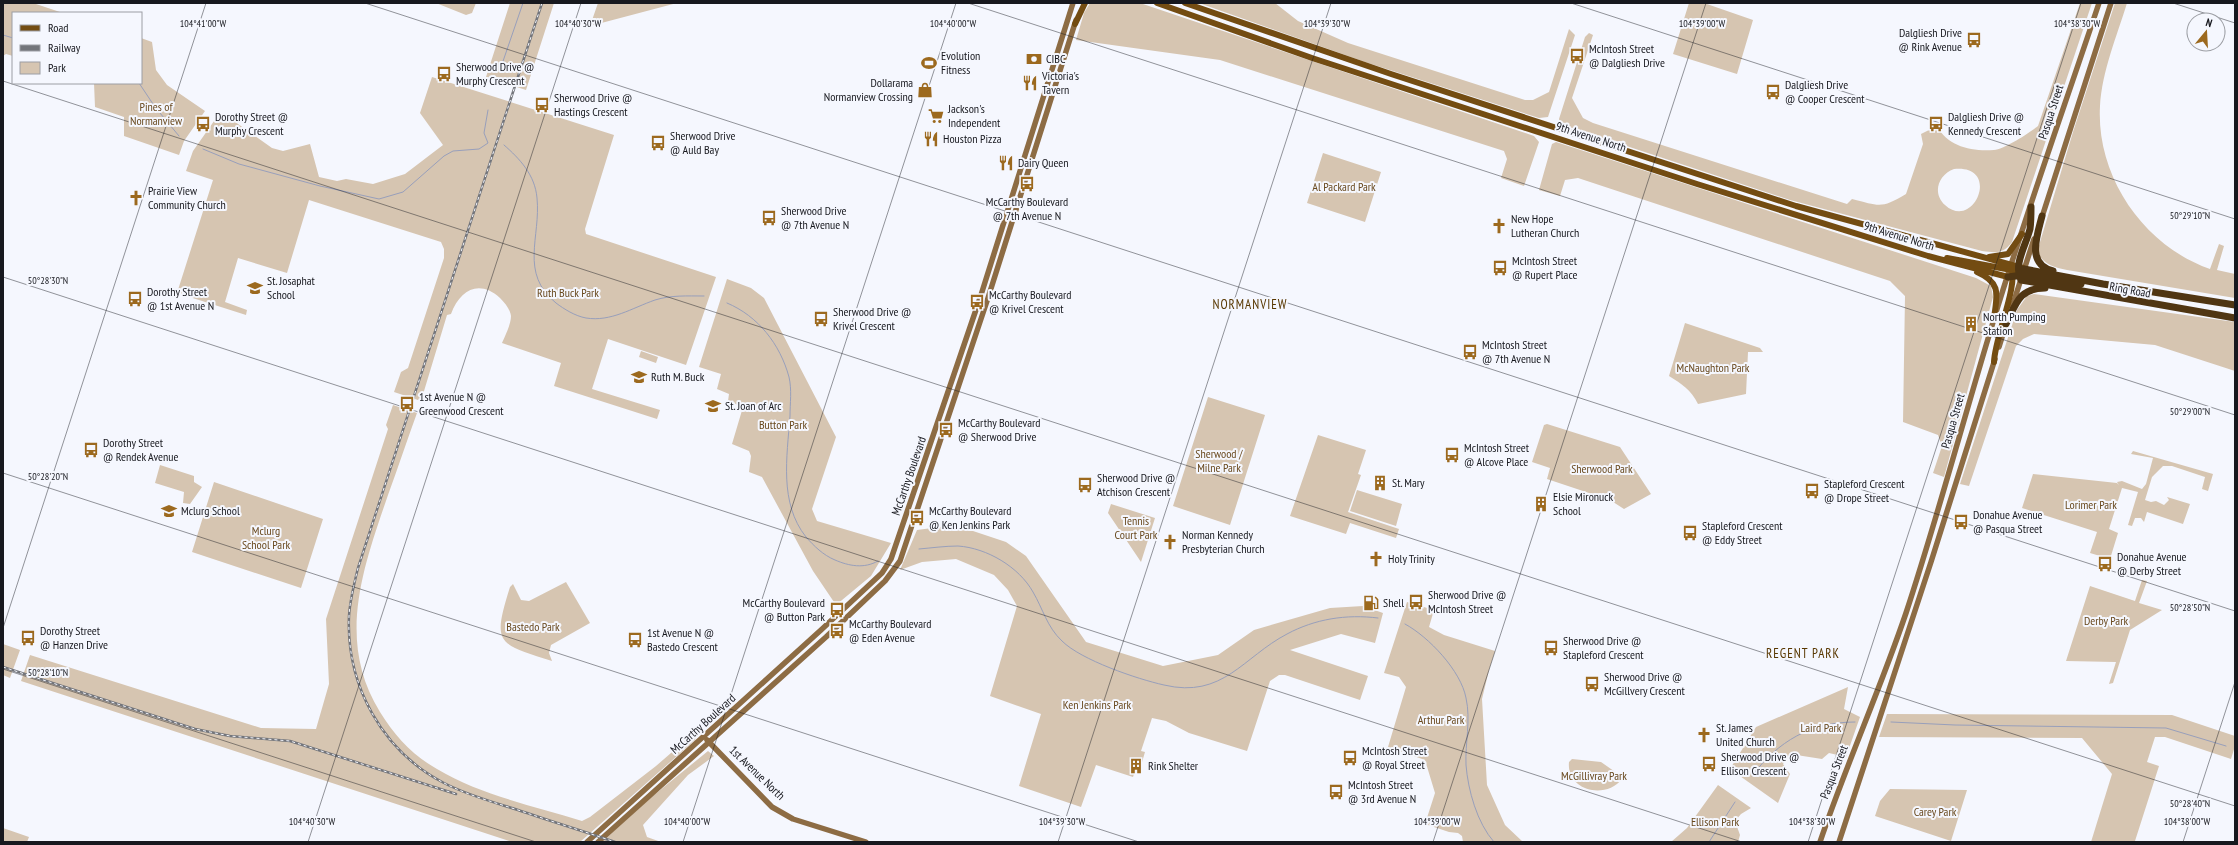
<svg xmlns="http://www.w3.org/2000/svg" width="2238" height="845" viewBox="0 0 2238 845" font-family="'PT Sans Narrow',sans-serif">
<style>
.green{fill:#d6c5b1;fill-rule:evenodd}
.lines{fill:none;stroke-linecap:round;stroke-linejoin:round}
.stream{stroke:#989fbb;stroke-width:1}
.secondary{stroke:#8d6c44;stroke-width:5.5}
.primary{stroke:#734c12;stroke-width:6}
.motorway{stroke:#503613;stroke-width:7}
.rail-casing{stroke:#73757b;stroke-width:2.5}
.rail{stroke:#f5f7fe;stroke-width:1;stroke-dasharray:3;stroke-linecap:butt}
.ticks{fill:none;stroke:#17181e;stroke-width:1;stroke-opacity:0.45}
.labels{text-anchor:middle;stroke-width:4;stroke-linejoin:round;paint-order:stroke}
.poi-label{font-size:12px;fill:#17181e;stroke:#f5f7fe;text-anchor:start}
.park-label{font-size:12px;fill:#69491e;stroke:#f5f7fe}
.street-label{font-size:12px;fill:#17181e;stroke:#f5f7fe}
.neighbourhood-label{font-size:13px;letter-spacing:1px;fill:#583700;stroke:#f5f7fe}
.ticks-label{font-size:10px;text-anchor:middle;fill:#17181e;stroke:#f5f7fe;stroke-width:4;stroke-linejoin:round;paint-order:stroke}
</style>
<rect width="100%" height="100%" fill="#f5f7fe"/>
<path class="green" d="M3,3H33L63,13H13V56L6,54L3,56Z
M436,3H476L472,13L466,15Z
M510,3H554L526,90L486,77Z
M598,3H677L590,26Z
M1090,3H1140L1534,136L1539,142L1524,186L1501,178L1507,159L1504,151L1220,60L1076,40L1084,13Z
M1199,3H1275L1298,21L1348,43L1525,100H1533L1549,92L1569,29L1575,35L1548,117L1539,118L1365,62Z
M1689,3H1704L1753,20L1737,74L1673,54Z
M2080,3H2092L2012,242C2003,254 1997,253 1982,251L1790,200L1560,124L1559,119L1585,37L1589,33L1593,35L1572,98L1583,118L1593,123L1847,204L1852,199C1880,206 1881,209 1906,194L1923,144L1921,134L1937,126C1947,146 1972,152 1994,150C2005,149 2029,133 2038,126ZM1954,169C2002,164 1974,232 1945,205C1932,193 1938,175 1954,169Z
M2115,3H2127C2117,36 2102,71 2100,106C2096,177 2144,246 2210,269L2219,244L2224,246L2217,270L2235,274V298L2067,270C2054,267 2044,265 2037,252L2073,132Z
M141,38L152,42L156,70L167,85L205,111L184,141L179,155L124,136V117L95,107L94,83H141Z
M432,77L614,135L585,229L586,234L716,277L686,365L608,339L592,389L660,410L657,419L554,386L561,363L502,343C505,336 511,324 511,316C510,309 505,303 500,298C479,279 460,290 451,314L447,315L421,401L394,392L401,372L408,368L444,258V249L441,242L309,200L287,273L238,258L225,302L247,310L246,315L177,293L213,180L186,171L193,151L219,114H224L272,148L283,151L310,144L319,177L337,181L346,179L373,184L405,174L443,145L420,113Z
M1556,142L1976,278L1991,286L1993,297L1990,308L1944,477L1933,473L1942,446L1938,435L1903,422L1905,296L1890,281L1578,178L1565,180L1560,196L1539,190L1552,144Z
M1323,153L1381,172L1365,222L1307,203Z
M727,279L751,288L764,298L836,437L812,509L817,521L891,543L871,576L836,605L813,571L762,477L749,472L751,456L749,451L732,444L743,407L728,401L729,394L717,389L721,374L699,367Z
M2034,294L2235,322V371L2155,345L2034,334L2023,339L2016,346L1969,486L1960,484L2017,310L2027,296Z
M1685,323L1760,348L1763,352H1748L1746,394L1698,404C1691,390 1682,384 1669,376Z
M641,351L658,357L656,363L639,357Z
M1208,397L1265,415L1230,525L1173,506Z
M393,405L417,413C407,440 398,468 388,495C363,568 336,641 380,712C395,736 412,755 437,769C480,795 534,806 582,821L590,817L656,766L694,733L696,736L695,740L580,842H512L21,681L30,655L261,728L316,729L329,684L326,619L388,429L386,425Z
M1547,424L1620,447L1651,494L1624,509L1610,500L1547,479L1550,468L1532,462L1544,425Z
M1318,435L1366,450L1358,474L1361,475L1348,512L1399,529L1396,538L1350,523L1346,534L1290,516Z
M2133,451L2213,474L2208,491L2202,489L2205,477L2172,466H2163L2152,477L2145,500L2151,502L2156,501L2164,505L2169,500L2167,497L2190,504L2183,524L2147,512L2144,522L2141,518H2135L2132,526L2128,525L2138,492L2122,488L2109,529L2118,533L2110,559L2090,553L2097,532L2022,508L2033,474L2117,483L2119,485L2117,482L2122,481L2142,489L2146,484L2153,458L2131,454Z
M160,465L194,476V482L202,487L190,504L183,503L184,492L155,483Z
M214,482L323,519L301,588L192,552Z
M1357,490L1402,504L1396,526L1350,511Z
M1111,504L1155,518L1141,562L1108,513Z
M955,525L1006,542L1026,556L1086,642L1163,666L1218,655L1254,630L1330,608L1363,606L1383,613L1375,643L1341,634L1290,650L1368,676L1360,700L1285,675H1279L1270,681L1247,751L1189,733L1166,721L1152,718L1141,751L1145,752L1140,769L1136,768L1133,777L1096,765L1081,807L1019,786L1041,714L990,696L1017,606L1008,590L994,575L956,559L922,562L900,570L917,530Z
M2142,580L2147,581L2139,603L2162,610L2130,630L2113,683L2109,684L2116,662L2066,661L2090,586L2135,601Z
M566,582L590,623L551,645L549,653L552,661C497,643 492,645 510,587L513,584L521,600L529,601Z
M1407,602L1434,610L1429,627L1444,635L1495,651L1489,670L1482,699L1487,785L1505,825L1523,842H1463L1462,836L1458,833L1449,832L1425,824L1435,793L1425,760L1388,747L1406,687L1399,677L1384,673Z
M3,644L20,650L10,678L3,675Z
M1848,687L1844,709L1860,717L1846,757L1829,753L1822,759L1790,754L1783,764L1790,774L1778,803L1730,769L1756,727Z
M1887,714L2172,715L2235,736V746L2231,759L2165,737H2155L2147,762L2159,766L2135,841L2137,842H2091L2112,774L2082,738L1879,737Z
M708,751L714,756L688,775L643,825L647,837L661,842H602L648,800Z
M1572,759L1601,762L1621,776L1622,779C1606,800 1566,791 1569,762Z
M1718,785L1751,808L1741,814L1735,821L1740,835L1738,842H1671L1687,828Z
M1890,789L1967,790L1951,841L1875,816L1880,801Z
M3,828L29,837L27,842H3Z"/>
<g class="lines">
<path class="stream" d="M3,35L13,38
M500,70L523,3
M139,83L155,107L179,136
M504,145C520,159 535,175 537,198C541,237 519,273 556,303C564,309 575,316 586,318C611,322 632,308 655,300C671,295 687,296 704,296
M203,149L239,164L320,186L379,199L403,192L444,156L453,151L479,149L488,143L484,133L488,110
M727,303C758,316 780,344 789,377C792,390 790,403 790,416C787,457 779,503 806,537C814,546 823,555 835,560C849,566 864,569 878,561
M919,549C931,548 945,546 958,546C987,548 1019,567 1033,592C1043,609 1047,627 1062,641C1081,660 1137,679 1164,685C1223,699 1243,657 1287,634C1315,619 1346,614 1378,618
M1405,624C1429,637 1461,671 1466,698C1471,720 1465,743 1466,765C1468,790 1477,823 1494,842
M1891,722L1955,725L2166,728L2226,746
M1752,776C1778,741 1811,722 1855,722
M1709,842L1735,802"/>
<path class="secondary" d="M2041,220L2111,3
M2012,307L2034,239
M1999,347L2007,321
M707,740L772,807L793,819L866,842
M587,842L821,630L882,573L891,559L981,295L1073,3
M598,842L826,637L885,581L900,561L988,298L1076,20
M1820,842C1846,765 1880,690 1906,613C1938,516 1964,417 1994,319C2026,213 2064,108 2099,3
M1839,842L1931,562L1995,359"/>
<path class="primary" d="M1157,3L1312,58L1697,184L1928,256L2012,278
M1185,3L1391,74L1796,206L2023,268
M1075,24L1085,3
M1989,257L2008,254L2022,234
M1947,258L2017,271
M1977,272C2002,283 1997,295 1994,318
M1994,362C1995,336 2019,285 2011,266"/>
<path class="motorway" d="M2031,207C2031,215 2031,222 2030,229C2026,245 2013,265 2021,280L2235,318
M2042,216C2037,236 2026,264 2053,271
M2024,269L2103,284L2235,305
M2008,277L2023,275L2081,284
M2006,324C2016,304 2019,288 2045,288"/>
<defs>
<path id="rail" d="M542,3L358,568C354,584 350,600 349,616C346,685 382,751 444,783C467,795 493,802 518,810C550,821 583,831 615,842
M3,667L195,729L230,736L290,741L456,794"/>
</defs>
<use href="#rail" class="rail-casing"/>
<use href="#rail" class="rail"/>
</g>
<path class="ticks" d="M365,3L2235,611M968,3L2235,415M1571,3L2235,219M2173,3L2235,23M3,81L2235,806M3,277L1742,842M3,473L1139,842M3,628L206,3M3,669L536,842M308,842L581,3M683,842L956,3M1058,842L1331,3M1433,842L1706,3M1808,842L2081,3M2183,842L2235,682"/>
<defs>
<symbol id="bus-bare" viewBox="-9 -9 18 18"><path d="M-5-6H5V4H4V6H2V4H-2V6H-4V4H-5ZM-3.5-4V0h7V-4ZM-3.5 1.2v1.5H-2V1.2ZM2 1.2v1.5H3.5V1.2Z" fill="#9c691e" stroke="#f5f7fe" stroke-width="2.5" paint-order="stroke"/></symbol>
<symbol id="bank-bare" viewBox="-9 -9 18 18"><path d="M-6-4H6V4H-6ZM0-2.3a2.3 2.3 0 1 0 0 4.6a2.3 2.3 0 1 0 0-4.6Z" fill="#9c691e" stroke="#f5f7fe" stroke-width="2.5" paint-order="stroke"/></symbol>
<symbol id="stadium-bare" viewBox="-9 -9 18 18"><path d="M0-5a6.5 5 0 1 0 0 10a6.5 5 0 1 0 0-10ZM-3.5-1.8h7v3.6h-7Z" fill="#9c691e" stroke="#f5f7fe" stroke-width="2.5" paint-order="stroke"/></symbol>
<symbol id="restaurant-bare" viewBox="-9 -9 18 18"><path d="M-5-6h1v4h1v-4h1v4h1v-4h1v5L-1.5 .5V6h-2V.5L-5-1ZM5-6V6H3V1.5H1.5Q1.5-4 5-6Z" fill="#9c691e" stroke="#f5f7fe" stroke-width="2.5" paint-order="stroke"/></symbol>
<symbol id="shop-bare" viewBox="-9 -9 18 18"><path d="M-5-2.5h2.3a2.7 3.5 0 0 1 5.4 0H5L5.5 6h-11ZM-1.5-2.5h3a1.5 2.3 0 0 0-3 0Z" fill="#9c691e" stroke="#f5f7fe" stroke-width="2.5" paint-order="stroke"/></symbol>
<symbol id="supermarket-bare" viewBox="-9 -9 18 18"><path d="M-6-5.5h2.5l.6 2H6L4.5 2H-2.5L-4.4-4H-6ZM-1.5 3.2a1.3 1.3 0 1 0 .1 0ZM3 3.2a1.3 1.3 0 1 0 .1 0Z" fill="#9c691e" stroke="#f5f7fe" stroke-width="2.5" paint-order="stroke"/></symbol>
<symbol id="church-bare" viewBox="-9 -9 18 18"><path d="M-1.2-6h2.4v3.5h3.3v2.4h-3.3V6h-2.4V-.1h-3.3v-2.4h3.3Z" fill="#9c691e" stroke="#f5f7fe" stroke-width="2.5" paint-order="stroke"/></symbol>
<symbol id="school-bare" viewBox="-9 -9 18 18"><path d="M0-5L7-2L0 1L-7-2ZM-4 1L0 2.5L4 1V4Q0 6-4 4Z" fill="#9c691e" stroke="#f5f7fe" stroke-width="2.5" paint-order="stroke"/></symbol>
<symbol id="building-bare" viewBox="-9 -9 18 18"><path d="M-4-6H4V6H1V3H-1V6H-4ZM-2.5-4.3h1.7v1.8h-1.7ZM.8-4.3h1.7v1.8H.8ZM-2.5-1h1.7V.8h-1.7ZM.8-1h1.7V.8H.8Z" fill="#9c691e" stroke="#f5f7fe" stroke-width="2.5" paint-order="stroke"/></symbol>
<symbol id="fuel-bare" viewBox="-9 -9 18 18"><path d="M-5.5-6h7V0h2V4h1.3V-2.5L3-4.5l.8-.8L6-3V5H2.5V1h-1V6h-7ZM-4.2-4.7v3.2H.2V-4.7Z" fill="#9c691e" stroke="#f5f7fe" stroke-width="2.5" paint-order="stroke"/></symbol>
</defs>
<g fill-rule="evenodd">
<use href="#bus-bare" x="1963" y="29" width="22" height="22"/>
<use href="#bus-bare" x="1566" y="45" width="22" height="22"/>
<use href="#bank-bare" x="1023" y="48" width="22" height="22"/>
<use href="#stadium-bare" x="918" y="52" width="22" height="22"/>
<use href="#bus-bare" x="433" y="63" width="22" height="22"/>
<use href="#restaurant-bare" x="1019" y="72" width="22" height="22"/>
<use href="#shop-bare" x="914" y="79" width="22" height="22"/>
<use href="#bus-bare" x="1762" y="81" width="22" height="22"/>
<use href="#bus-bare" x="531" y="94" width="22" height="22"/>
<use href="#supermarket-bare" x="925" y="105" width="22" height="22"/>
<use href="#bus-bare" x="192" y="113" width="22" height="22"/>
<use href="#bus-bare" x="1925" y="113" width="22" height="22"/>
<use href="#restaurant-bare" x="920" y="128" width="22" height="22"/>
<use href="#bus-bare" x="647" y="132" width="22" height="22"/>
<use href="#restaurant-bare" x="995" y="152" width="22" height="22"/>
<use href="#bus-bare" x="1016" y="173" width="22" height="22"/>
<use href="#church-bare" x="125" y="187" width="22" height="22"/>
<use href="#bus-bare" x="758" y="207" width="22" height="22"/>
<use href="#church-bare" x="1488" y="215" width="22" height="22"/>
<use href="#bus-bare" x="1489" y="257" width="22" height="22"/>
<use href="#school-bare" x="244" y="277" width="22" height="22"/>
<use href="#bus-bare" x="124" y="288" width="22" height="22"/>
<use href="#bus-bare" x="966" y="291" width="22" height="22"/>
<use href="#bus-bare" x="810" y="308" width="22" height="22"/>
<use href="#building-bare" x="1960" y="313" width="22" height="22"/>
<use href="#bus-bare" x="1459" y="341" width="22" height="22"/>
<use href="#school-bare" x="628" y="366" width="22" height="22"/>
<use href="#bus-bare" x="396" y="393" width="22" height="22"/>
<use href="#school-bare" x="702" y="395" width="22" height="22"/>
<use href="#bus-bare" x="935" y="419" width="22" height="22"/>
<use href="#bus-bare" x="80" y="439" width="22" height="22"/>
<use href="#bus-bare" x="1441" y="444" width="22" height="22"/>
<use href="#building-bare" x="1369" y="472" width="22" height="22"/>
<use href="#bus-bare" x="1074" y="474" width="22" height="22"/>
<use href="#bus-bare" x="1801" y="480" width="22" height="22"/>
<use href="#building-bare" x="1530" y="493" width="22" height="22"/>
<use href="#school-bare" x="158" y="500" width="22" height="22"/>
<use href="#bus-bare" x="906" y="507" width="22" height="22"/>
<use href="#bus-bare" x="1950" y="511" width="22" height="22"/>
<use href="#bus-bare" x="1679" y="522" width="22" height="22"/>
<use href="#church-bare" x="1159" y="531" width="22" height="22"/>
<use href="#church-bare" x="1365" y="548" width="22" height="22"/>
<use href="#bus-bare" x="2094" y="553" width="22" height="22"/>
<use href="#bus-bare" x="1405" y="591" width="22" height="22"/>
<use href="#fuel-bare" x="1360" y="592" width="22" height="22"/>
<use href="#bus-bare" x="826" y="599" width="22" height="22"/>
<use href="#bus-bare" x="826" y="620" width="22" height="22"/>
<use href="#bus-bare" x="17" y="627" width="22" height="22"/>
<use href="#bus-bare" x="624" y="629" width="22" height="22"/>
<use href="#bus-bare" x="1540" y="637" width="22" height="22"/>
<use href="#bus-bare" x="1581" y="673" width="22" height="22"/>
<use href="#church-bare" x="1693" y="724" width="22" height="22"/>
<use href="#bus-bare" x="1339" y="747" width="22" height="22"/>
<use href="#bus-bare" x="1698" y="753" width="22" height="22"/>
<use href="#building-bare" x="1125" y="755" width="22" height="22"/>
<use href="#bus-bare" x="1325" y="781" width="22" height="22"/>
</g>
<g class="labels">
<g class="poi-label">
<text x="1962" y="37" text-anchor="end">Dalgliesh Drive<tspan x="1962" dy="14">@ Rink Avenue</tspan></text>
<text x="1589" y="53">McIntosh Street<tspan x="1589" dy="14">@ Dalgliesh Drive</tspan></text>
<text x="941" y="60">Evolution<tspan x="941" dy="14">Fitness</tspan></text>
<text x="1046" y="63">CIBC</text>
<text x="456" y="71">Sherwood Drive @<tspan x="456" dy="14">Murphy Crescent</tspan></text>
<text x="1042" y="80">Victoria's<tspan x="1042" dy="14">Tavern</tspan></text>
<text x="913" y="87" text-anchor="end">Dollarama<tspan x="913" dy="14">Normanview Crossing</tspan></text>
<text x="1785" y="89">Dalgliesh Drive<tspan x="1785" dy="14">@ Cooper Crescent</tspan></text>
<text x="554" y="102">Sherwood Drive @<tspan x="554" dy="14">Hastings Crescent</tspan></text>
<text x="948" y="113">Jackson's<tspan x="948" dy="14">Independent</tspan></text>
<text x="215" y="121">Dorothy Street @<tspan x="215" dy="14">Murphy Crescent</tspan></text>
<text x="1948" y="121">Dalgliesh Drive @<tspan x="1948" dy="14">Kennedy Crescent</tspan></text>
<text x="670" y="140">Sherwood Drive<tspan x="670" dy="14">@ Auld Bay</tspan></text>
<text x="943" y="143">Houston Pizza</text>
<text x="1018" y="167">Dairy Queen</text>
<text x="148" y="195">Prairie View<tspan x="148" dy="14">Community Church</tspan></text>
<text x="1027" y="206" text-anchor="middle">McCarthy Boulevard<tspan x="1027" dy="14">@ 7th Avenue N</tspan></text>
<text x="781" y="215">Sherwood Drive<tspan x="781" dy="14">@ 7th Avenue N</tspan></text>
<text x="1511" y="223">New Hope<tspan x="1511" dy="14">Lutheran Church</tspan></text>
<text x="1512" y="265">McIntosh Street<tspan x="1512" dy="14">@ Rupert Place</tspan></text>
<text x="267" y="285">St. Josaphat<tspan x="267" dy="14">School</tspan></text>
<text x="147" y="296">Dorothy Street<tspan x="147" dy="14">@ 1st Avenue N</tspan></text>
<text x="989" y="299">McCarthy Boulevard<tspan x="989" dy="14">@ Krivel Crescent</tspan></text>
<text x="833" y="316">Sherwood Drive @<tspan x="833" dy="14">Krivel Crescent</tspan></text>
<text x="1983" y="321">North Pumping<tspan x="1983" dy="14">Station</tspan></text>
<text x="1482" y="349">McIntosh Street<tspan x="1482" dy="14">@ 7th Avenue N</tspan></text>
<text x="651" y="381">Ruth M. Buck</text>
<text x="419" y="401">1st Avenue N @<tspan x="419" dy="14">Greenwood Crescent</tspan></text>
<text x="725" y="410">St. Joan of Arc</text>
<text x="958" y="427">McCarthy Boulevard<tspan x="958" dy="14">@ Sherwood Drive</tspan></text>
<text x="103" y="447">Dorothy Street<tspan x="103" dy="14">@ Rendek Avenue</tspan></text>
<text x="1464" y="452">McIntosh Street<tspan x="1464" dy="14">@ Alcove Place</tspan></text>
<text x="1097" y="482">Sherwood Drive @<tspan x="1097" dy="14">Atchison Crescent</tspan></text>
<text x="1392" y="487">St. Mary</text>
<text x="1824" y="488">Stapleford Crescent<tspan x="1824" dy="14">@ Drope Street</tspan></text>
<text x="1553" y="501">Elsie Mironuck<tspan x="1553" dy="14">School</tspan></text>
<text x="181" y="515">Mclurg School</text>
<text x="929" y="515">McCarthy Boulevard<tspan x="929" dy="14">@ Ken Jenkins Park</tspan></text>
<text x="1973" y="519">Donahue Avenue<tspan x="1973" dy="14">@ Pasqua Street</tspan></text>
<text x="1702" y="530">Stapleford Crescent<tspan x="1702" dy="14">@ Eddy Street</tspan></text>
<text x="1182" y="539">Norman Kennedy<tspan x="1182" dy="14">Presbyterian Church</tspan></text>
<text x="2117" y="561">Donahue Avenue<tspan x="2117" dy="14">@ Derby Street</tspan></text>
<text x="1388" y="563">Holy Trinity</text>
<text x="1428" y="599">Sherwood Drive @<tspan x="1428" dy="14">McIntosh Street</tspan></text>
<text x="825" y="607" text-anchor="end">McCarthy Boulevard<tspan x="825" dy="14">@ Button Park</tspan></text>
<text x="1383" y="607">Shell</text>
<text x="849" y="628">McCarthy Boulevard<tspan x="849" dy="14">@ Eden Avenue</tspan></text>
<text x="40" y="635">Dorothy Street<tspan x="40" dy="14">@ Hanzen Drive</tspan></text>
<text x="647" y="637">1st Avenue N @<tspan x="647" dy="14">Bastedo Crescent</tspan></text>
<text x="1563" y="645">Sherwood Drive @<tspan x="1563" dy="14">Stapleford Crescent</tspan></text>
<text x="1604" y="681">Sherwood Drive @<tspan x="1604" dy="14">McGillvery Crescent</tspan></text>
<text x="1716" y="732">St. James<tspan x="1716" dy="14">United Church</tspan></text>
<text x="1362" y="755">McIntosh Street<tspan x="1362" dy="14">@ Royal Street</tspan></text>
<text x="1721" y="761">Sherwood Drive @<tspan x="1721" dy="14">Ellison Crescent</tspan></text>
<text x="1148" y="770">Rink Shelter</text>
<text x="1348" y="789">McIntosh Street<tspan x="1348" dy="14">@ 3rd Avenue N</tspan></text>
</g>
<g class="park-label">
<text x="156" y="111">Pines of<tspan x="156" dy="14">Normanview</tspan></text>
<text x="1344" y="191">Al Packard Park</text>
<text x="568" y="297">Ruth Buck Park</text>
<text x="1713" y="372">McNaughton Park</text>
<text x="783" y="429">Button Park</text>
<text x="1219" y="458">Sherwood /<tspan x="1219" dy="14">Milne Park</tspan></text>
<text x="1602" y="473">Sherwood Park</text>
<text x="2091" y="509">Lorimer Park</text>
<text x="1136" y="525">Tennis<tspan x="1136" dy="14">Court Park</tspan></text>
<text x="266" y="535">Mclurg<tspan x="266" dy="14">School Park</tspan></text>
<text x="2106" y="625">Derby Park</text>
<text x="533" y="631">Bastedo Park</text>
<text x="1097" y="709">Ken Jenkins Park</text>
<text x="1441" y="724">Arthur Park</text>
<text x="1821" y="732">Laird Park</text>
<text x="1594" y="780">McGillivray Park</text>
<text x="1935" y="816">Carey Park</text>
<text x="1715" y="826">Ellison Park</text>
</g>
<g class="street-label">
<text transform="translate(2051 112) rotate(-72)" y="4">Pasqua Street</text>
<text transform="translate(1591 137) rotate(18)" y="4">9th Avenue North</text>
<text transform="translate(1899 236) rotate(17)" y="4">9th Avenue North</text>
<text transform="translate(2130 290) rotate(10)" y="4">Ring Road</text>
<text transform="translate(1953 421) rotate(-74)" y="4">Pasqua Street</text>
<text transform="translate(909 476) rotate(-71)" y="4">McCarthy Boulevard</text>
<text transform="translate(703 724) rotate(-42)" y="4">McCarthy Boulevard</text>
<text transform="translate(1834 772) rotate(-69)" y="4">Pasqua Street</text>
<text transform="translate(757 773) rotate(44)" y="4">1st Avenue North</text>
</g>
<g class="neighbourhood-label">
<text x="1250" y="309">NORMANVIEW</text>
<text x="1803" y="658">REGENT PARK</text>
</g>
</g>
<g class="ticks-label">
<text x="203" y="27">104°41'00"W</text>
<text x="578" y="27">104°40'30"W</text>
<text x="953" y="27">104°40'00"W</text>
<text x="1327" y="27">104°39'30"W</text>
<text x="1702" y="27">104°39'00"W</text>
<text x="2077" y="27">104°38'30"W</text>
<text x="2190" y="219">50°29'10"N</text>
<text x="48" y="284">50°28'30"N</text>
<text x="2190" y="415">50°29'00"N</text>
<text x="48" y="480">50°28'20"N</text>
<text x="2190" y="611">50°28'50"N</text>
<text x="48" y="676">50°28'10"N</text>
<text x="2190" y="807">50°28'40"N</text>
<text x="312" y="825">104°40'30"W</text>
<text x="687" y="825">104°40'00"W</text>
<text x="1062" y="825">104°39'30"W</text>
<text x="1437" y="825">104°39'00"W</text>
<text x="1812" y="825">104°38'30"W</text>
<text x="2187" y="825">104°38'00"W</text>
</g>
<rect width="2238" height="845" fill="none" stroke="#17181e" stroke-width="8"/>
<rect x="12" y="12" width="130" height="72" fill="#f5f7fe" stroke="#9c9ea4"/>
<rect x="20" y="25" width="20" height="6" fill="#734c12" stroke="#9c9ea4"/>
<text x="48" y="32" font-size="12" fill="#17181e">Road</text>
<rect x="20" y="45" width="20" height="6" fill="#73757b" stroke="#9c9ea4"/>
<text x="48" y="52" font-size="12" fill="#17181e">Railway</text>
<rect x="20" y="62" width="20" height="12" fill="#d6c5b1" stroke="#9c9ea4"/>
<text x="48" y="72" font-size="12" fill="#17181e">Park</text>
<g transform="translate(2206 32) rotate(18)"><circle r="19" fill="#f5f7fe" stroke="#9c9ea4"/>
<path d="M0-3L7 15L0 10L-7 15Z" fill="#9c691e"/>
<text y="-6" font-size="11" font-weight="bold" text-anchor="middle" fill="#17181e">N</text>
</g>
</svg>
